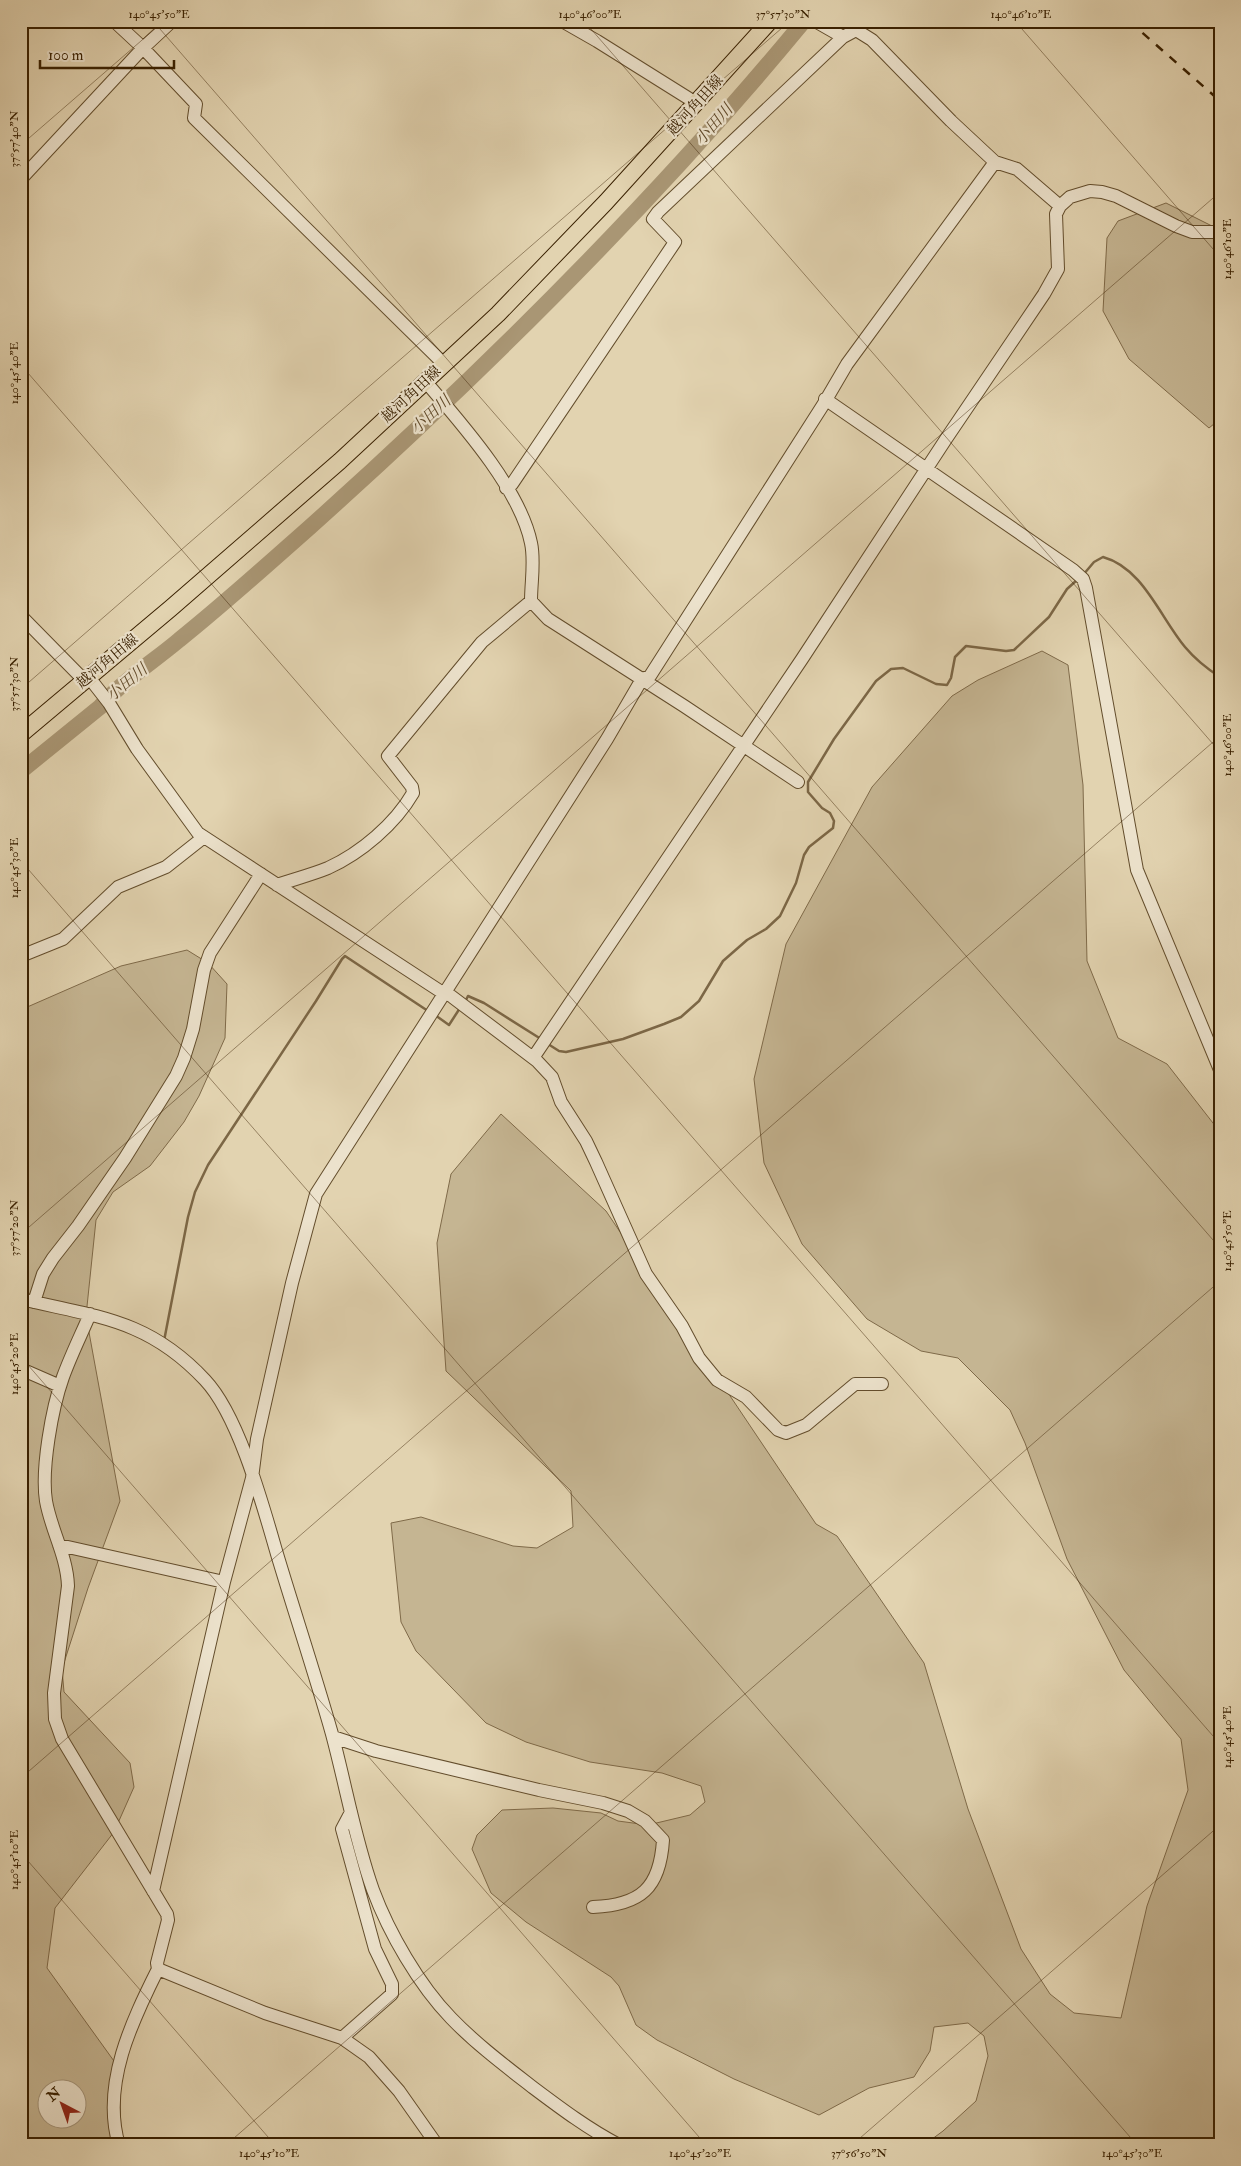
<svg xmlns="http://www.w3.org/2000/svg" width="1241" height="2166" viewBox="0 0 1241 2166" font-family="'IM FELL Double Pica','Noto Serif JP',serif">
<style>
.green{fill:#c5b592;stroke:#7f6a49;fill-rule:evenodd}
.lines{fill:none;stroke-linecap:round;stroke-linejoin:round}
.stream{stroke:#7c6746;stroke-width:2.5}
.river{stroke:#a99674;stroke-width:16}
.minor-casing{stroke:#634d2c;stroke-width:14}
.major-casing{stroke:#392000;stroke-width:18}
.minor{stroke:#ece2cc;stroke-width:12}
.major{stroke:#e2d3b0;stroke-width:16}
.rail{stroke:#392000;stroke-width:2.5;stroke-dasharray:9 9;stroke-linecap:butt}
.ticks{fill:none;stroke:#392000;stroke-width:1;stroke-opacity:0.45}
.labels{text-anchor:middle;stroke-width:4.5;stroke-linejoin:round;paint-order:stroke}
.street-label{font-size:15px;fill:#392000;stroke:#ece2cc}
.water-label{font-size:16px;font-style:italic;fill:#604929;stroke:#ece2cc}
.neatline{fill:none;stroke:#392000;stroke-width:2}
.ticks-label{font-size:12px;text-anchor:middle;fill:#392000}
</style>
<rect width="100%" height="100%" fill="#e2d3b0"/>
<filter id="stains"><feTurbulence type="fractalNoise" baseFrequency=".004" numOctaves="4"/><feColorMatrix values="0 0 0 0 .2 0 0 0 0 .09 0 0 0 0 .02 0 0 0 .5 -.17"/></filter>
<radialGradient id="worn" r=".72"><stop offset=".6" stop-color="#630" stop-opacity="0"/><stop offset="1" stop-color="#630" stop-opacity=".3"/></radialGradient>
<path class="green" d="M1166,203L1220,230V419L1209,428L1129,359L1103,311L1107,238L1118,221Z
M1042,651L1068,665L1083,785L1087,961L1118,1038L1167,1064L1220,1132V2145H924L943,2131L976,2101L988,2056L984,2036L968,2023L934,2027L930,2051L914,2077L869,2088L819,2115L734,2079L657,2040L636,2025L619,1986L611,1977L526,1922L491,1893L472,1849L477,1835L502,1810L553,1808L601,1813L618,1821L648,1825L690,1815L705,1802L701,1786L662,1773L590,1762L526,1742L486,1723L416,1651L401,1622L391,1523L421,1517L513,1546L537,1548L573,1527L571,1491L446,1371L437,1243L451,1174L501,1114L606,1211L816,1524L837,1536L924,1663L968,1809L1021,1949L1050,1994L1074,2013L1121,2018L1147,1906L1188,1790L1181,1739L1124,1670L1067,1559L1025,1443L1010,1410L958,1358L921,1351L867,1319L802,1244L764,1163L754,1079L786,944L872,787L952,696L978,680Z
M187,950L208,963L227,984L225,1038L199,1096L184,1122L150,1166L113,1192L96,1220L86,1316L120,1501L88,1588L62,1669L64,1692L130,1763L134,1787L114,1832L55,1908L47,1968L119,2068L121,2135L120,2145H21V1012L25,1008L121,966ZM48,2088H78V2118H48Z"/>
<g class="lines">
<path class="stream" d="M1083,575L1094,562L1103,557C1143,568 1160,617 1185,647C1195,659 1206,668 1220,677
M465,1002L468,996L484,1003L541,1039
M435,1015L449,1025L460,1008
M548,1044L559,1051L566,1052L623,1039L664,1024L681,1017L699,1001L723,961L747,940L766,929L780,916L796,883L804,855L809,847L833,828L834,821L830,813L822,808L808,792V782L834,739L876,681L891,669L903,668L936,684L947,685L951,678L955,657L966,646L1006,651L1014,650L1049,617L1067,589L1077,580
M164,1341L188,1217L195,1192L208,1165L316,1001L342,959L345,956L428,1011"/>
<path class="river" d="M21,771L100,707C122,681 153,662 179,640C224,604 267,565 310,527C485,370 654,203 804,21"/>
<defs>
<path id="minor" d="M114,21L143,48L196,104L194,118L444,364
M562,21L597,41L696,103
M815,21L843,37
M21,179L143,48L172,21
M425,381C461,423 520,489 531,543C535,561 531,582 531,601L548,619L684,706L798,782
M825,399L1073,570L1083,579L1086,588L1137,870L1220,1070
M506,488L512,484L675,242L653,219L658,212L843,37L856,30L872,40L951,121L995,162L1017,169L1060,206
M21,616L80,676L91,680L109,703L137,749L198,833L443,993L451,996L537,1061L552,1077L561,1102L586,1141L596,1162L646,1274L682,1326L699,1358L717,1380L746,1397L778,1430L786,1433L806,1425L855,1384H882
M277,885C294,879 311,875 328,868C361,853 395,824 413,793L412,787L388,756L482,642L531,601
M21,956L63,939L118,887L166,867L204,837
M533,1058L802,659L946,439L1044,294L1058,269L1056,214L1060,206L1070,197L1090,191L1102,192L1116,196L1176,226L1192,232H1220
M21,1299C97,1317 148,1319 205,1380C239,1416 263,1506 277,1554C295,1614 315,1674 332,1734C346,1786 355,1840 373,1890C389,1933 419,1985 451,2018C475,2043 504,2065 531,2086C559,2107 588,2129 619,2145
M34,1302L43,1274L53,1258L78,1226L125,1158L176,1076L184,1058L193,1029L204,970L210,953L261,874
M90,1314C81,1335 71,1355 63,1377C52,1408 41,1469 46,1501C51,1530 67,1556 68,1586L54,1693L55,1719L62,1739L167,1914L168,1920L157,1963L158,1969C132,2021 101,2085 119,2145
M21,1369L60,1386
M59,1545L224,1582
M333,1737L376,1751L539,1790L603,1803L628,1811L645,1821L663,1840C660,1888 641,1905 593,1907
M153,1891L224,1582L252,1478L257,1439L292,1283L316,1194L607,739L642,679L650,676L823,405L847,364L995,162
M158,1969L265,2013L342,2038L369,2057L399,2091L437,2145
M342,2038L392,1994V1984L375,1949L342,1829L351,1812"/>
<path id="major" d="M21,734L171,608L340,461L498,314L606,202L770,21"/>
</defs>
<use href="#minor" class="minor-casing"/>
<use href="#major" class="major-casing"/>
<use href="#minor" class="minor"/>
<use href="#major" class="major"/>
<path class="rail" d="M1129,21L1220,101"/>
</g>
<path class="ticks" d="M153,21L1220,1248M584,21L1220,752M1015,21L1220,257M21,145L164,21M21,365L1220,1744M21,689L790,21M21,861L1137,2145M21,1234L1220,192M21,1357L706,2145M21,1778L1220,736M21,1853L275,2145M226,2145L1220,1281M852,2145L1220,1825"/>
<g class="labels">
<g class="street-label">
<text transform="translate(695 105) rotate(-48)" y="5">越河角田線</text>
<text transform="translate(411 394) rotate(-43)" y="5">越河角田線</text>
<text transform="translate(107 661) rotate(-40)" y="5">越河角田線</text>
</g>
<g class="water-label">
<text transform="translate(713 124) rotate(-49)" y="6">小田川</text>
<text transform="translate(430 414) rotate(-43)" y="6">小田川</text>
<text transform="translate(126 682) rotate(-40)" y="6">小田川</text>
</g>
</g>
<rect width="1241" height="2166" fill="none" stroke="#e2d3b0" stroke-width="55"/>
<g transform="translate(62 2104) rotate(319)"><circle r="24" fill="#ece2cc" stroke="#a4947a"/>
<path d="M0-4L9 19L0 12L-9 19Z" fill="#8f2418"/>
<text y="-8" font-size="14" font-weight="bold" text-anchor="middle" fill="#392000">N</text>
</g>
<path d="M40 60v8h134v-8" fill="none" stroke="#392000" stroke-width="2.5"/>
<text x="48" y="60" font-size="15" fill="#392000" stroke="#ece2cc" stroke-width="4" paint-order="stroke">100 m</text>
<rect x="28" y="28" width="1186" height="2110" class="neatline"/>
<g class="ticks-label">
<text x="159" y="18">140°45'50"E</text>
<text x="590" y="18">140°46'00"E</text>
<text x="783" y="18">37°57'30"N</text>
<text x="1021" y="18">140°46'10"E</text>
<text transform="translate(14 139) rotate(-90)" y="4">37°57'40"N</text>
<text transform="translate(1227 249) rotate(-90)" y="4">140°46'10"E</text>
<text transform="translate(14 373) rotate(-90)" y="4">140°45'40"E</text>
<text transform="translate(14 684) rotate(-90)" y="4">37°57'30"N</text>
<text transform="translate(1227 745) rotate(-90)" y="4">140°46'00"E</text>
<text transform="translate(14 868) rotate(-90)" y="4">140°45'30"E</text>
<text transform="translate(14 1228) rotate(-90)" y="4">37°57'20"N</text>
<text transform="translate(1227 1241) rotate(-90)" y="4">140°45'50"E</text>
<text transform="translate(14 1364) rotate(-90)" y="4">140°45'20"E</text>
<text transform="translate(1227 1737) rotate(-90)" y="4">140°45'40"E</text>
<text transform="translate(14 1860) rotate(-90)" y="4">140°45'10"E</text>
<text x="269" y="2157">140°45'10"E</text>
<text x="700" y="2157">140°45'20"E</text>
<text x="859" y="2157">37°56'50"N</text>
<text x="1132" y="2157">140°45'30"E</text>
</g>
<rect width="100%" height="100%" filter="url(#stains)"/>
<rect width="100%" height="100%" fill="url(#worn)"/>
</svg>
